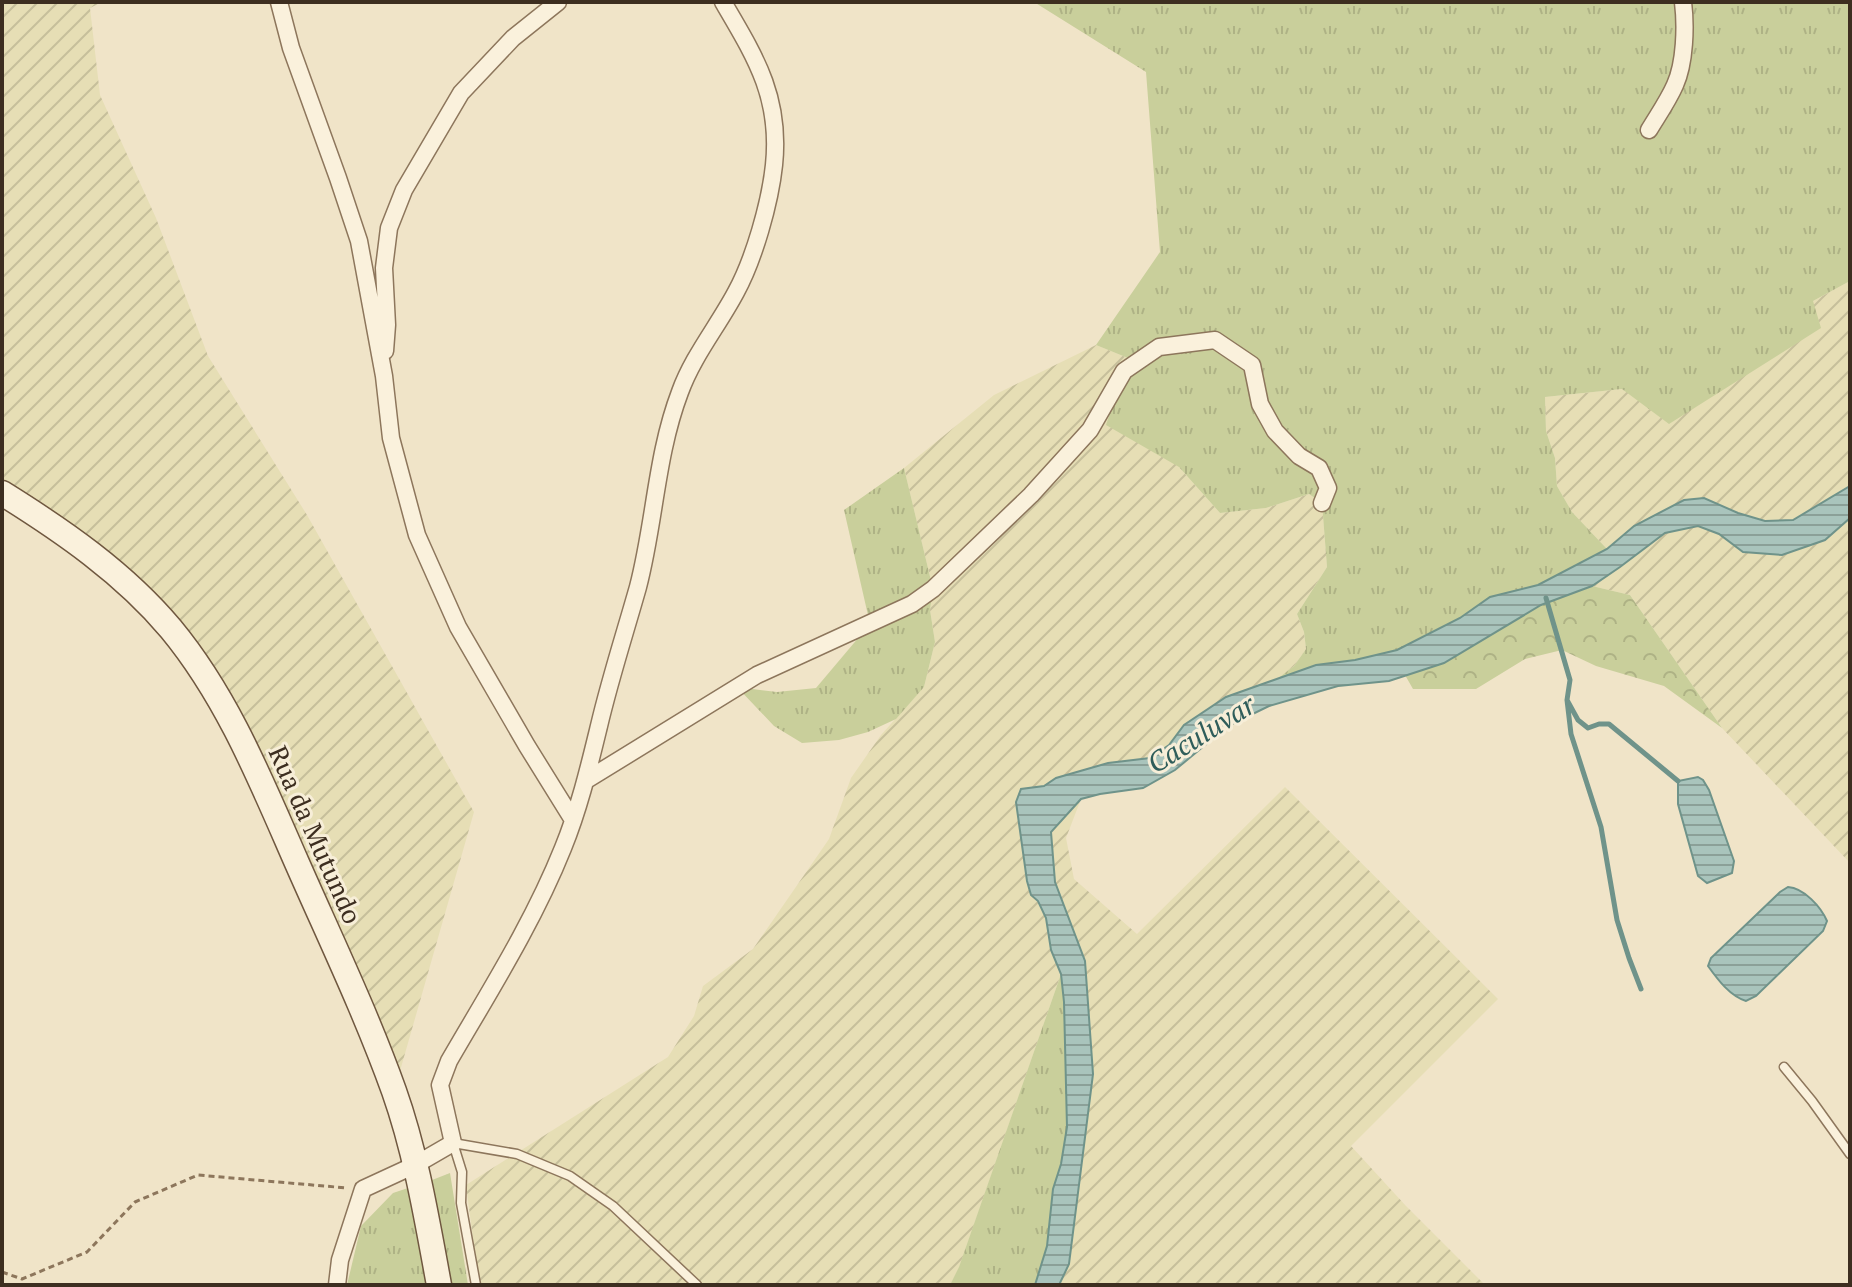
<svg xmlns="http://www.w3.org/2000/svg" width="1852" height="1287" viewBox="0 0 1852 1287" font-family="'PT Serif',serif">
<style>
.farmland{fill:url(#farmland-furrows)}
.grass{fill:url(#grass-tufts)}
.forest{fill:url(#forest-crowns)}
.water{fill:url(#water-rules);stroke:#6f938a;stroke-width:2}
.lines{fill:none;stroke-linecap:round;stroke-linejoin:round}
.stream{stroke:#6f938a;stroke-width:5}
.lane-casing{stroke:#8d765c;stroke-width:11}
.street-casing{stroke:#8d765c;stroke-width:19}
.secondary-casing{stroke:#6f573f;stroke-width:27}
.path{stroke:#8d765c;stroke-width:3;stroke-dasharray:6 4;stroke-linecap:butt}
.lane{stroke:#faf1dc;stroke-width:8}
.street{stroke:#faf1dc;stroke-width:16}
.secondary{stroke:#faf1dc;stroke-width:24}
.labels{text-anchor:middle;stroke-width:6;stroke-linejoin:round;paint-order:stroke}
.street-label{font-size:26px;fill:#3d2e20;stroke:#f7eed8}
.water-label{font-size:28px;font-style:italic;fill:#2f5d5a;stroke:#f7eed8}
</style>
<defs>
<pattern id="farmland-furrows" width="10" height="10" patternUnits="userSpaceOnUse" patternTransform="scale(2)"><rect width="10" height="10" fill="#e6deb5"/><path d="M-1 1l2-2M0 10L10 0M9 11l2-2" fill="none" stroke="#c6bf9b"/></pattern>
<pattern id="grass-tufts" width="24" height="20" patternUnits="userSpaceOnUse" patternTransform="scale(2)"><rect width="24" height="20" fill="#c9cf9b"/><path d="M3 7l-1-3M5 7V3M7 7l1-3M15 17l-1-3M17 17v-4M19 17l1-3" fill="none" stroke="#aeb285"/></pattern>
<pattern id="forest-crowns" width="20" height="18" patternUnits="userSpaceOnUse" patternTransform="scale(2)"><rect width="20" height="18" fill="#c9cf9b"/><path d="M2 6a3 3 0 1 1 6 0M12 15a3 3 0 1 1 6 0" fill="none" stroke="#aeb285"/></pattern>
<pattern id="water-rules" width="6" height="5" patternUnits="userSpaceOnUse" patternTransform="scale(2)"><rect width="6" height="5" fill="#a9c4bc"/><path d="M0 2.5h6" fill="none" stroke="#8ba098"/></pattern>
</defs>
<rect width="100%" height="100%" fill="#f0e4c8"/>
<path class="farmland" d="M2,2H102L90,8L100,95L156,218L208,356L307,515L474,812L394,1092L250,756L169,627L2,493Z
M1850,281V486L1794,520L1765,521L1738,513L1704,498L1684,500L1634,526L1607,549L1572,512L1557,486L1555,458L1546,431L1545,397L1622,389L1813,301Z
M1096,345L1128,358L1179,467L1220,513L1266,508L1309,494L1322,503L1327,567L1297,614L1304,632L1306,649L1294,666L1277,679L1226,697L1208,708L1184,725L1169,745L1150,758L1108,763L1056,778L1044,786L1022,841L1027,881L1031,895L1038,901L1046,918L1051,950L1061,974L959,1268L950,1285H481L475,1254L466,1185L668,1057L694,1016L703,986L753,949L829,839L851,778L881,735L924,687L935,642L930,610L933,589L904,468L994,395Z
M1850,518V863L1722,728L1630,595L1592,586L1620,567L1665,533L1698,526L1719,534L1743,552L1825,540Z
M1285,787L1498,999L1351,1146L1406,1206L1485,1285H1059L1069,1264L1093,1074L1085,961L1055,882L1051,832L1081,799L1066,838L1074,879L1137,934Z"/>
<path class="grass" d="M1034,2H1850V281L1813,301L1821,328L1669,424L1622,389L1545,397L1546,431L1555,458L1557,486L1572,512L1607,549L1538,585L1490,597L1460,618L1397,650L1355,661L1316,665L1277,679L1294,666L1306,649L1304,632L1297,614L1327,567L1322,503L1309,494L1266,508L1220,513L1179,467L1106,425L1128,358L1096,345L1160,252L1146,72Z
M904,468L933,589L930,610L935,642L924,687L896,719L868,732L839,740L802,743L774,726L737,687L777,692L816,688L870,624L844,510Z
M1061,974L1064,1002L1067,1126L1061,1164L1053,1189L1047,1246L1036,1282L1035,1285H950L959,1267Z
M450,1173L468,1285H448L427,1182Z
M411,1187L432,1285H347L361,1226L393,1193Z"/>
<path class="forest" d="M1592,586L1630,595L1722,728L1664,686L1596,666L1562,650L1525,659L1476,689H1413L1405,675L1444,663L1541,605Z"/>
<path class="water" d="M1850,486V518L1825,540L1782,555L1743,552L1719,534L1698,526L1665,533L1620,567L1592,586L1541,605L1444,663L1389,681L1338,686L1269,706L1228,726L1175,770L1143,788L1100,794L1081,799L1051,832L1055,882L1085,961L1093,1074L1069,1264L1059,1285H1035L1047,1246L1053,1189L1061,1164L1067,1127L1064,1002L1061,974L1051,950L1046,918L1038,901L1031,895L1027,881L1016,802L1021,789L1044,786L1056,778L1108,763L1150,758L1169,745L1184,725L1226,697L1316,665L1355,660L1397,650L1460,618L1490,597L1538,585L1607,549L1634,526L1684,500L1704,498L1738,513L1765,521L1793,520Z
M1698,777L1703,780L1709,790L1734,861L1732,873L1707,883L1698,876L1678,804V781Z
M1788,887C1804,888 1821,907 1827,921L1823,931L1756,996L1746,1001C1730,996 1718,980 1708,966L1711,958L1780,892Z"/>
<g class="lines">
<path class="stream" d="M1546,598L1570,680L1567,700
M1641,989L1629,958L1617,920L1601,827L1571,734L1567,700L1578,720L1588,728L1599,724H1609L1678,781"/>
<defs>
<path id="lane" d="M1784,1067L1812,1101L1850,1154
M476,1285L461,1203L462,1172L453,1143L517,1154L570,1176L613,1206L697,1285"/>
<path id="street" d="M279,2L291,48L338,178L359,241L384,376L391,438L417,535L458,627L527,746L573,820
M1649,130C1658,115 1668,101 1675,85C1685,63 1686,26 1683,2
M385,351L387,325L384,268L389,228L404,190L461,93L513,38L558,2
M585,781L757,675L912,604L933,589L1031,495L1090,430L1124,371L1159,347L1215,340L1252,365L1260,404L1275,431L1299,456L1319,468L1328,488L1322,503
M337,1285L340,1260L363,1189L415,1165L453,1143L440,1085L449,1061C489,992 533,923 563,848C579,809 589,767 599,726C610,679 625,633 638,587C655,522 656,455 680,392C693,356 718,326 736,292C754,259 770,203 774,165C781,98 756,58 723,2"/>
<path id="secondary" d="M2,493C63,531 124,573 171,629C228,698 261,781 297,863C330,938 366,1013 394,1091C416,1153 427,1220 439,1285"/>
</defs>
<use href="#lane" class="lane-casing"/>
<use href="#street" class="street-casing"/>
<use href="#secondary" class="secondary-casing"/>
<path class="path" d="M2,1272L22,1279L87,1252L135,1202L198,1175L347,1188"/>
<use href="#lane" class="lane"/>
<use href="#street" class="street"/>
<use href="#secondary" class="secondary"/>
</g>
<g class="labels">
<g class="street-label">
<text transform="translate(315 835) rotate(66)" y="9">Rua da Mutundo</text>
</g>
<g class="water-label">
<text transform="translate(1201 734) rotate(-32)" y="10">Caculuvar</text>
</g>
</g>
<rect width="1852" height="1287" fill="none" stroke="#3d2e20" stroke-width="8"/>
</svg>
